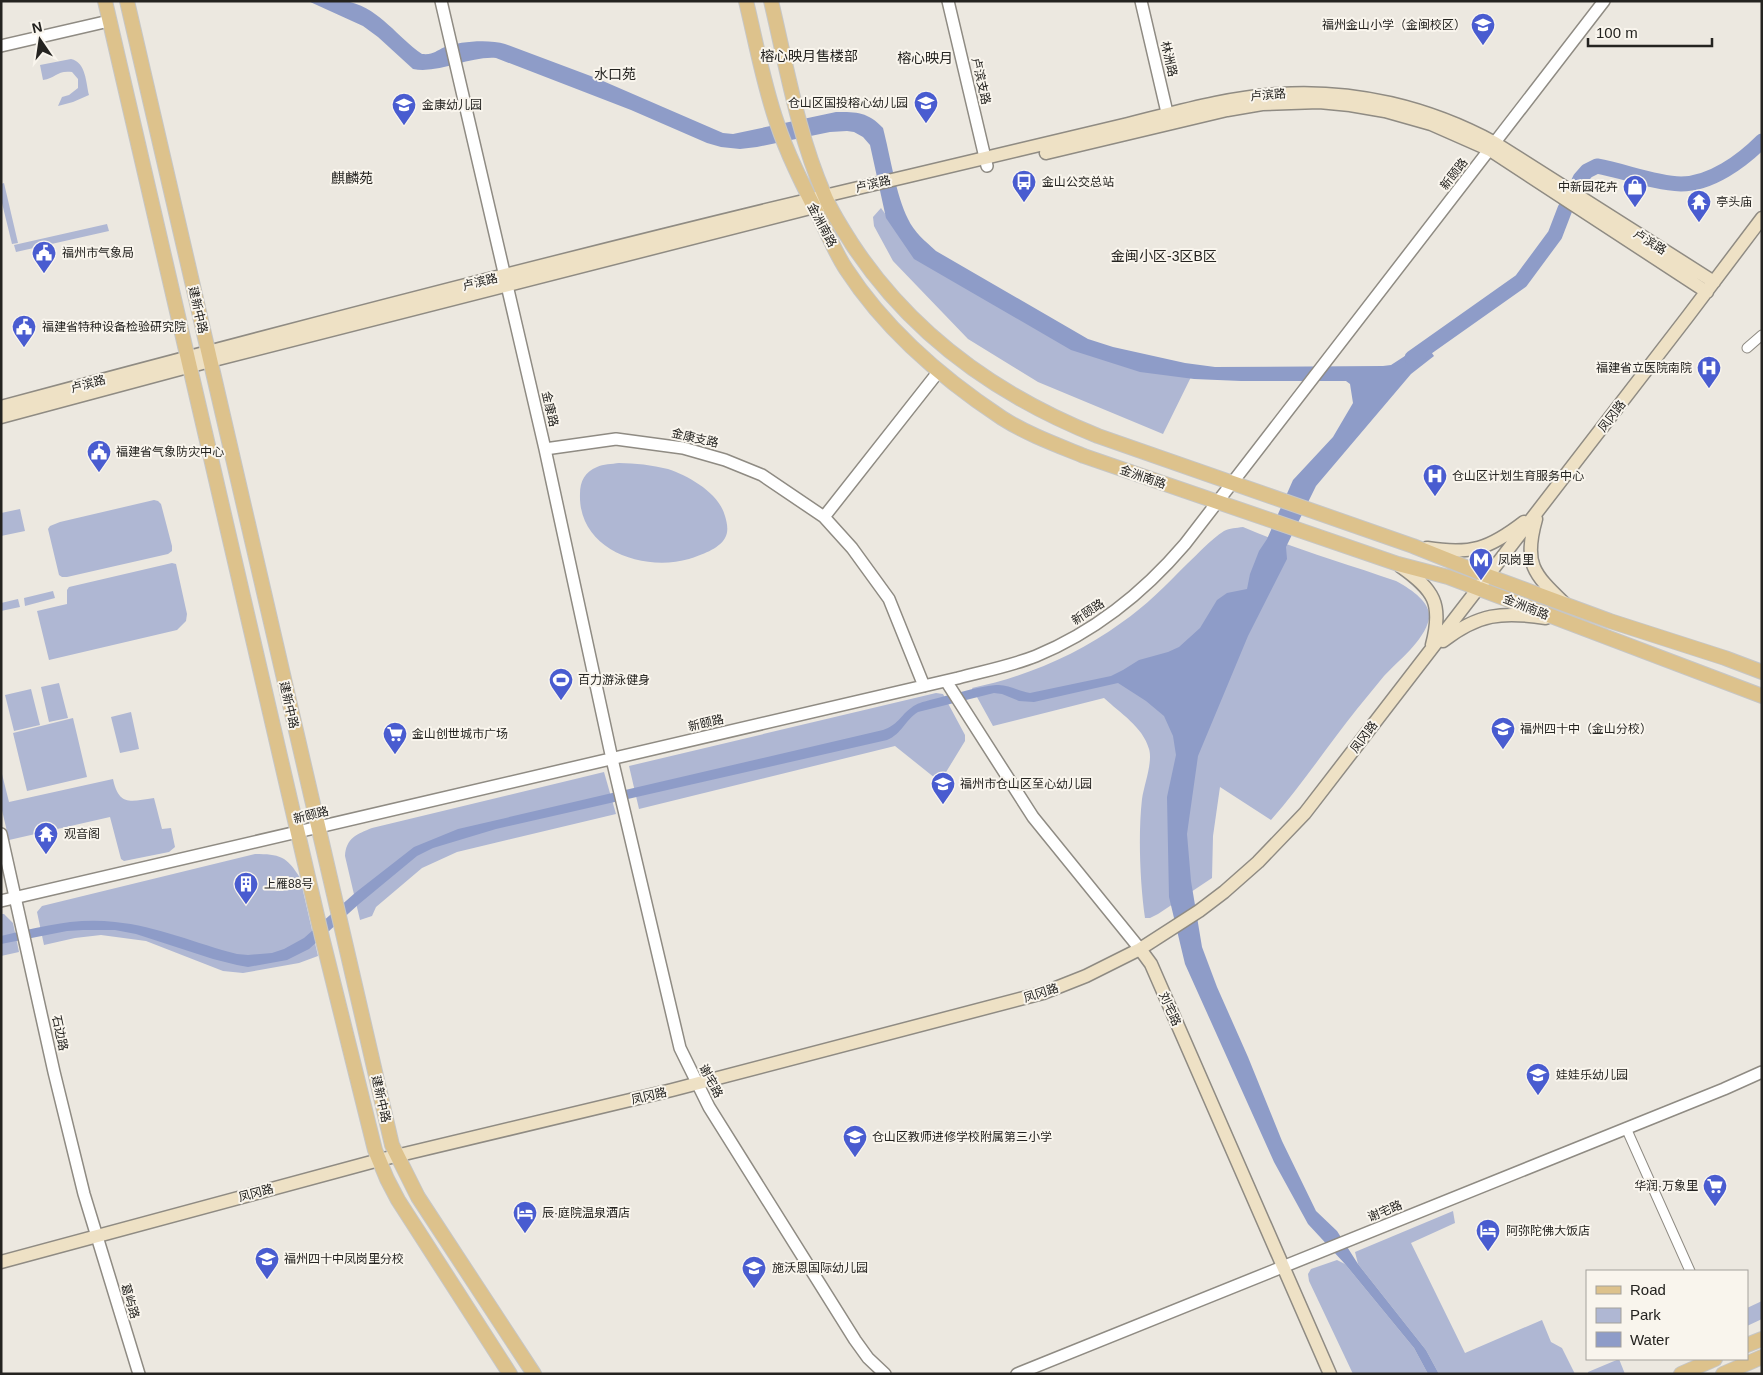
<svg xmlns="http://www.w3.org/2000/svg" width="1763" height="1375" viewBox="0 0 1763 1375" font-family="Arial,'Noto Sans SC',sans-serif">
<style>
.green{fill:#afb7d3}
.water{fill:#8e9cc8}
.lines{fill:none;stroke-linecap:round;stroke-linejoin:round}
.river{stroke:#8e9cc8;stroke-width:15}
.minor-casing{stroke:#8f8b83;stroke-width:11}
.tertiary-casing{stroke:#8f8b83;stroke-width:14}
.secondary-casing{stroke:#8f8b83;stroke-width:15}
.primary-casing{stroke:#c6c6c5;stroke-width:16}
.minor{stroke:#fff;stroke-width:9}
.tertiary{stroke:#fff;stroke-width:11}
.secondary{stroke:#eee1c5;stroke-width:12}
.primary{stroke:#ddc28c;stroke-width:14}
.labels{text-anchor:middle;stroke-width:4;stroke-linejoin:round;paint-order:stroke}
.poi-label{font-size:12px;fill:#242320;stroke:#f9f5ed;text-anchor:start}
.street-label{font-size:12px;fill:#242320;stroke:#f9f5ed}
.neighbourhood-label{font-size:14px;fill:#242320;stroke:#f9f5ed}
</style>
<rect width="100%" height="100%" fill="#ece8e0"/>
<path class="green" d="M71,59C86,62 86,83 89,95L73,102L58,106L62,97L69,95L78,88V79L72,72C57,70 56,78 43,80L40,65Z
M4,183L18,243L12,244L1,199V184Z
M881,208L916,257L1021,316L1191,377L1163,434L1038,382L968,339L893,261L874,226L873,217Z
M107,224L109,231L16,252L14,245Z
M619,463C635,463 652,465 668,469C689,476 719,493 725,516C727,523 729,531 725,538C719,549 701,555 689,559C643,572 578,550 580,494C580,481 585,472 597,467C603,464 612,464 619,463Z
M154,500L158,501L161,504L172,546V551L168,554L67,577H62L59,575L48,529L50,526L60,522Z
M20,509L25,531L1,536V513Z
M1243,527C1292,548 1345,563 1396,581C1409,588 1432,602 1429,619C1424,641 1398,661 1384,676C1375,687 1366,698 1357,709C1328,745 1302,785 1271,820L1220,787L1213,836L1212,878L1158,914L1150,918H1145C1140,883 1138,834 1142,799C1144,785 1153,762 1149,749C1143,727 1120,713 1104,698L993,726L972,688C1025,677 1077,655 1121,623C1146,606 1166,585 1187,564C1199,553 1210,540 1224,531C1230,528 1236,528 1243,527Z
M172,563L176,564L187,614L186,621L177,630L49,660L37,611L67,604V590L69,587Z
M53,591L55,598L25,606L24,598Z
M18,599L20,607L1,611V603Z
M59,683L68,718L49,722L41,687Z
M31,689L40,725L14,731L5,695Z
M936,693L943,694L965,735V741L940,782L895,746L639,809L629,766Z
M131,712L139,749L120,753L111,717Z
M73,718L87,777L27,791L13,733Z
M1,770L9,802L113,779C119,807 131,801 154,798L162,829L171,828L175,847L169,852L124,861L121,859L110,817L9,840L1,806Z
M604,772L616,814L457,852L422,868L376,907L372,916L360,920L345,856C346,838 357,834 372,828Z
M255,854C279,854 287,856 300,878L318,956L299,963L243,973L223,971L146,941L101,935L75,938L44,945L37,912L42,906Z
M1,914H4L13,923L19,952L1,956Z
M1453,1211L1455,1223L1411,1243L1465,1353L1542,1320L1551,1342L1562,1348L1575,1374H1439L1426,1350L1358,1264L1355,1252Z
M1337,1260L1345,1264L1414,1348L1428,1374H1353L1309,1281L1308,1274L1311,1269Z
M1762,1301V1319L1747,1326V1308Z
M1619,1359L1625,1374H1588V1372Z"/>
<path class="water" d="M308,1C320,1 339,0 350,2C381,10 397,37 422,54C434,55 435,51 445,47C459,41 490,39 505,44L596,78L723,133L733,134L836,112C857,112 868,112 883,128C890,155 896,195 908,219C914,232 925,241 936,251L1088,339L1113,347L1185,363L1215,367L1383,366L1391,365L1425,343L1434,356L1411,374L1316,486L1286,547L1287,559L1248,636L1198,756L1187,834L1191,881L1202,947L1217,987L1248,1057L1282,1141L1316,1211L1337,1231L1358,1264L1426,1350L1439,1374H1428L1414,1348L1345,1264L1308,1224L1274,1162L1185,964L1169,897L1167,797L1176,755L1173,736L1164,716L1146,701L1118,683L1034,702L1019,701L1002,694L994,693L918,712C905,720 902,734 887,740L496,829L433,848L417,856L359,904L309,949L287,960L248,967L237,965L213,959L136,934L115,930H83L67,931L1,944V936C39,927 76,917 115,922C157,926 197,944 237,954L248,955L272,953L284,949L304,938L355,893L414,847L458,829L883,730C898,725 900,716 911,708C917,703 923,702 930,700C951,695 975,687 996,685C1008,684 1018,691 1030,693L1111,676L1123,670L1139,660L1168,652L1179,647L1200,628L1217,600L1227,593L1247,589L1250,574L1259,551L1267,539L1293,480L1333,437L1353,403L1350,384L1346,381H1241L1194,379L1140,372L1071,350L914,259L886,218L870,145L863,137L854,132L847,131L830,132L757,147L740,149L721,147L707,143L631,110L496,58C469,56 439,74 413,69L378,37L363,26Z"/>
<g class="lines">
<path class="river" d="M1412,358L1521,281L1555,235L1565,209L1580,179L1587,171L1597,166C1625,171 1653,183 1681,184C1711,184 1742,161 1762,141"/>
<defs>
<path id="minor" d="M1747,348L1762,335
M1626,1128L1690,1271"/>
<path id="tertiary" d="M441,1L545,449L612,759L680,1048L709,1107L855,1340L868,1358L885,1374
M948,1L987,166
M1141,1L1169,121
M1,46L109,21
M545,449L616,439L683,448L725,460L762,475L824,517L852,548L889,599L924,686
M824,517L939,371
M946,681L1033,817L1140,949
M1,834L54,1072L84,1194L139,1374
M1,901L958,678C984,671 1011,666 1036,656C1094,632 1145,591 1185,544L1604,1
M1017,1374L1724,1089L1762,1072"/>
<path id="secondary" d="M1046,153L1227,110L1262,104L1319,102L1350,105L1385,111L1431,124L1490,150L1707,292
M1,407C303,326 605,247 909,176C982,159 1055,141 1128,124C1177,112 1228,97 1279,94C1354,89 1429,107 1495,143L1714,282
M1,417L210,361L822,205
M1536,519C1523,565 1534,574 1566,605
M1427,548C1471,555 1489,549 1524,522
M1400,566C1434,590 1443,603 1432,645
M1443,641C1478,614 1502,611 1546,618
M1140,949L1151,964L1330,1374
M1,1262L379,1160L672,1090L1043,993L1086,976L1140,949L1199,911L1224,892L1258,862L1305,813L1688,316L1762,218"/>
<path id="primary" d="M105,1L322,937L375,1150L387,1179L398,1200L510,1374
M127,1L392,1145L418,1197L534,1374
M746,1C756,42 763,83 777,123C788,156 804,187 820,219C829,236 836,254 846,269C885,329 943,379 1002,418C1027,434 1057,445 1084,456L1398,564L1448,577L1762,696
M771,1C786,64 798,135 824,194C831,212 842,228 852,244C912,335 998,396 1098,436L1413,546L1488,576L1610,621L1725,658L1762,672
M1747,1345L1762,1339
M1681,1374L1715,1359
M1723,1374L1762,1357"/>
</defs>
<use href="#minor" class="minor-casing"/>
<use href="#tertiary" class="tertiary-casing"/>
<use href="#secondary" class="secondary-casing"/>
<use href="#primary" class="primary-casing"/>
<use href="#minor" class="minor"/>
<use href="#tertiary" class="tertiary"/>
<use href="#secondary" class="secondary"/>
<use href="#primary" class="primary"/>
</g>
<defs>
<symbol id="school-pin" viewBox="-11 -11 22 30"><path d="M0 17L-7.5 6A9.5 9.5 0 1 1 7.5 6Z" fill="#495cd0" stroke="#f9f5ed"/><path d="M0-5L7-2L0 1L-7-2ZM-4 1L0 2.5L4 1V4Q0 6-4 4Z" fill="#fff"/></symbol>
<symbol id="bus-pin" viewBox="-11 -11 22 30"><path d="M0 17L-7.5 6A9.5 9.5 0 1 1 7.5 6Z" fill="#495cd0" stroke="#f9f5ed"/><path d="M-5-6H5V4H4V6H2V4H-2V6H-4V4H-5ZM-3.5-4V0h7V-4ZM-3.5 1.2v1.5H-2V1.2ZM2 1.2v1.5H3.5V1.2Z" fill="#fff"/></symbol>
<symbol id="shop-pin" viewBox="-11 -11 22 30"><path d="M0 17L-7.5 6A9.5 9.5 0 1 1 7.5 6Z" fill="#495cd0" stroke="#f9f5ed"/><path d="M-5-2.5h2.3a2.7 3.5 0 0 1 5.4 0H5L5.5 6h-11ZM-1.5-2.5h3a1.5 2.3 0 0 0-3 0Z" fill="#fff"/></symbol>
<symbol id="temple-pin" viewBox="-11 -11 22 30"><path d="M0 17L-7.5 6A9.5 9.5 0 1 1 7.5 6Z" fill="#495cd0" stroke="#f9f5ed"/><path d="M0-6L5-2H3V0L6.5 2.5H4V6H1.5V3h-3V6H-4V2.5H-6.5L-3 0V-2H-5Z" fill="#fff"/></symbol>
<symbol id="civic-pin" viewBox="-11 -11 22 30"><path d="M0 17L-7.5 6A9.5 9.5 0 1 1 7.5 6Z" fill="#495cd0" stroke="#f9f5ed"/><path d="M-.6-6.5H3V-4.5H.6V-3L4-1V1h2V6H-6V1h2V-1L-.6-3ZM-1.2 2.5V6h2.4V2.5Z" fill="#fff"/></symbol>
<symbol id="hospital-pin" viewBox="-11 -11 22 30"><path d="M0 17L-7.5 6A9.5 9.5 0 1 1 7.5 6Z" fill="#495cd0" stroke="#f9f5ed"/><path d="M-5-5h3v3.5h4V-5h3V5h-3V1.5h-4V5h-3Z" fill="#fff"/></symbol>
<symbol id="metro-pin" viewBox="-11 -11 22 30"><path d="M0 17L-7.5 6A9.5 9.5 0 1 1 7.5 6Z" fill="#495cd0" stroke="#f9f5ed"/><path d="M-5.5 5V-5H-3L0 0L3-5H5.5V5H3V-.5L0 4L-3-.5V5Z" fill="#fff"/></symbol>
<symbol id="stadium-pin" viewBox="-11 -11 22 30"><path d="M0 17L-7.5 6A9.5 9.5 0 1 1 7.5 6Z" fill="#495cd0" stroke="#f9f5ed"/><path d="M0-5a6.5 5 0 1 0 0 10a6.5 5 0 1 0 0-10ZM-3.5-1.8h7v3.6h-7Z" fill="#fff"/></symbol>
<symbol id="supermarket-pin" viewBox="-11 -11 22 30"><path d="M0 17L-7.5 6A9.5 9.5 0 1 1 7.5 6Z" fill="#495cd0" stroke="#f9f5ed"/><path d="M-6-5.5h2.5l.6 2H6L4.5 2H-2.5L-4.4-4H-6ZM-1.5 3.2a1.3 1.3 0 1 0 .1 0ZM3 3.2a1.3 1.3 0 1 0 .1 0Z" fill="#fff"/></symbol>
<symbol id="building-pin" viewBox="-11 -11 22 30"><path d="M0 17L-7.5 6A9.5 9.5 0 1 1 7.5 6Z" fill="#495cd0" stroke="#f9f5ed"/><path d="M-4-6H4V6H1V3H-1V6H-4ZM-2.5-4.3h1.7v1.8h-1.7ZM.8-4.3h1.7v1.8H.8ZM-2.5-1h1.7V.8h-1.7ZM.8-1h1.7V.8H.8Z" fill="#fff"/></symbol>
<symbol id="hotel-pin" viewBox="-11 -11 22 30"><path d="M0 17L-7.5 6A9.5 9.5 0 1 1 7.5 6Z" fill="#495cd0" stroke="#f9f5ed"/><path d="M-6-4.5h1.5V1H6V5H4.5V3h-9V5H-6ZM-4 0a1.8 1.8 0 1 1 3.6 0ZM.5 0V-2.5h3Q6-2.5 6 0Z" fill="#fff"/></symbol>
</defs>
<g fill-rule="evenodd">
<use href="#school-pin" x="1469" y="11" width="28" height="38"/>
<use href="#school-pin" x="912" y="89" width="28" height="38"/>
<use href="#school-pin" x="390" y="91" width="28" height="38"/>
<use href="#bus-pin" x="1010" y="168" width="28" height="38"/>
<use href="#shop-pin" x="1621" y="173" width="28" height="38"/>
<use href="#temple-pin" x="1685" y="188" width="28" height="38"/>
<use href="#civic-pin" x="30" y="239" width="28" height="38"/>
<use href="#civic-pin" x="10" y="313" width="28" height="38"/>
<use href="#hospital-pin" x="1695" y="354" width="28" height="38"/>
<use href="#civic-pin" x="85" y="438" width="28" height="38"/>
<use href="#hospital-pin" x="1421" y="462" width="28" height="38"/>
<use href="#metro-pin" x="1467" y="546" width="28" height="38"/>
<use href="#stadium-pin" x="547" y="666" width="28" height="38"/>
<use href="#school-pin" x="1489" y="715" width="28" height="38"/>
<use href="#supermarket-pin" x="381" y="720" width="28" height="38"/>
<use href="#school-pin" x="929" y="770" width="28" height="38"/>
<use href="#temple-pin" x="32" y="820" width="28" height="38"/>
<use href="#building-pin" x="232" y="870" width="28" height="38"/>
<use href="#school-pin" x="1524" y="1061" width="28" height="38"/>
<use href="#school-pin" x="841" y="1123" width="28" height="38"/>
<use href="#supermarket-pin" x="1701" y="1172" width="28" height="38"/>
<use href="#hotel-pin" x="511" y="1199" width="28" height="38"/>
<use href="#hotel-pin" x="1474" y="1217" width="28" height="38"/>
<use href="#school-pin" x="253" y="1245" width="28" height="38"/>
<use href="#school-pin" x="740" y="1254" width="28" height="38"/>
</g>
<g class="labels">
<g class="poi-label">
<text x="1466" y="29" text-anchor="end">福州金山小学（金闽校区）</text>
<text x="908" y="107" text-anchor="end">仓山区国投榕心幼儿园</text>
<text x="422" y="109">金康幼儿园</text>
<text x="1042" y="186">金山公交总站</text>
<text x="1618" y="191" text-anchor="end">中新园花卉</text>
<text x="1716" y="206">亭头庙</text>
<text x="62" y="257">福州市气象局</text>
<text x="42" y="331">福建省特种设备检验研究院</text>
<text x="1692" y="372" text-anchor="end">福建省立医院南院</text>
<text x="116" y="456">福建省气象防灾中心</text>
<text x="1452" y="480">仓山区计划生育服务中心</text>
<text x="1498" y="564">凤岗里</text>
<text x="578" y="684">百力游泳健身</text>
<text x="1520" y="733">福州四十中（金山分校）</text>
<text x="412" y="738">金山创世城市广场</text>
<text x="960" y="788">福州市仓山区至心幼儿园</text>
<text x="64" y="838">观音阁</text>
<text x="264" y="888">上雁88号</text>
<text x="1556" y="1079">娃娃乐幼儿园</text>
<text x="872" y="1141">仓山区教师进修学校附属第三小学</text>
<text x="1698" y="1190" text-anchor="end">华润·万象里</text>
<text x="542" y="1217">辰·庭院温泉酒店</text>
<text x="1506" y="1235">阿弥陀佛大饭店</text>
<text x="284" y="1263">福州四十中凤岗里分校</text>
<text x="772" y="1272">施沃恩国际幼儿园</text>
</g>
<g class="street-label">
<text transform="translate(1169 59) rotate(77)" y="4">林洲路</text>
<text transform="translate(981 81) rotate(77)" y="4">卢滨支路</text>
<text transform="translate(1268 95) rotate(-5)" y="4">卢滨路</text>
<text transform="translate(1454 174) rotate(-52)" y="4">新颐路</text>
<text transform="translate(873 184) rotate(-13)" y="4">卢滨路</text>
<text transform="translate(822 225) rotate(62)" y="4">金洲南路</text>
<text transform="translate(1650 242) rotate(32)" y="4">卢滨路</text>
<text transform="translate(480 282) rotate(-14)" y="4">卢滨路</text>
<text transform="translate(198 310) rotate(77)" y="4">建新中路</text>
<text transform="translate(88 384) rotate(-15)" y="4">卢滨路</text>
<text transform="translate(550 409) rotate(77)" y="4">金康路</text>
<text transform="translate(1612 416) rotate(-52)" y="4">凤冈路</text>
<text transform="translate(695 438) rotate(13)" y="4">金康支路</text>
<text transform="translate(1143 477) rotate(19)" y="4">金洲南路</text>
<text transform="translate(1526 607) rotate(22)" y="4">金洲南路</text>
<text transform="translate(1088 612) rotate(-33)" y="4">新颐路</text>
<text transform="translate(289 705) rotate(77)" y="4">建新中路</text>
<text transform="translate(706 723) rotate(-13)" y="4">新颐路</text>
<text transform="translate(1364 737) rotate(-53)" y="4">凤冈路</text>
<text transform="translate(311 815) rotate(-14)" y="4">新颐路</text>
<text transform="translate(1041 993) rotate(-18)" y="4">凤冈路</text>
<text transform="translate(1170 1009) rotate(66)" y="4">刘宅路</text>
<text transform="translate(60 1033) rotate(78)" y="4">石边路</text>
<text transform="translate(711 1081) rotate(62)" y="4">谢宅路</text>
<text transform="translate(649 1096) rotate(-13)" y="4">凤冈路</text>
<text transform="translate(381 1099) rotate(77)" y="4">建新中路</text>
<text transform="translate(256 1193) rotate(-15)" y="4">凤冈路</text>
<text transform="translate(1385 1211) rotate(-22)" y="4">谢宅路</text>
<text transform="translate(130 1301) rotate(73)" y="4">葛屿路</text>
</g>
<g class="neighbourhood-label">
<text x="809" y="61">榕心映月售楼部</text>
<text x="925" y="63">榕心映月</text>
<text x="615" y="79">水口苑</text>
<text x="352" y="183">麒麟苑</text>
<text x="1164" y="261">金闽小区-3区B区</text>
</g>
</g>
<rect width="1763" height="1375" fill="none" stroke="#242320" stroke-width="5"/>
<rect x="1586" y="1270" width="162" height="90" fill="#f9f5ed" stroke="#a4a19b"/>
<rect x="1596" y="1286" width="25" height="8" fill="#ddc28c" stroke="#a4a19b"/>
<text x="1630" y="1295" font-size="15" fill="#242320">Road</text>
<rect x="1596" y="1308" width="25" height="15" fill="#afb7d3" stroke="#a4a19b"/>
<text x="1630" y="1320" font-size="15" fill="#242320">Park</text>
<rect x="1596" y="1332" width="25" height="15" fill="#8e9cc8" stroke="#a4a19b"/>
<text x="1630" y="1345" font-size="15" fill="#242320">Water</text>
<g transform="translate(40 40) rotate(347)" stroke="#f9f5ed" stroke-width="4" paint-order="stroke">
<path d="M0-4L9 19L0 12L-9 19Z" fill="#242320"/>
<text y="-8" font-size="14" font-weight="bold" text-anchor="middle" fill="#242320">N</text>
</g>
<path d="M1588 38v8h124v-8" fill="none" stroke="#242320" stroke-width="2.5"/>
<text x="1596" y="38" font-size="15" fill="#242320" stroke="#f9f5ed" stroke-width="4" paint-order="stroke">100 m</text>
</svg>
